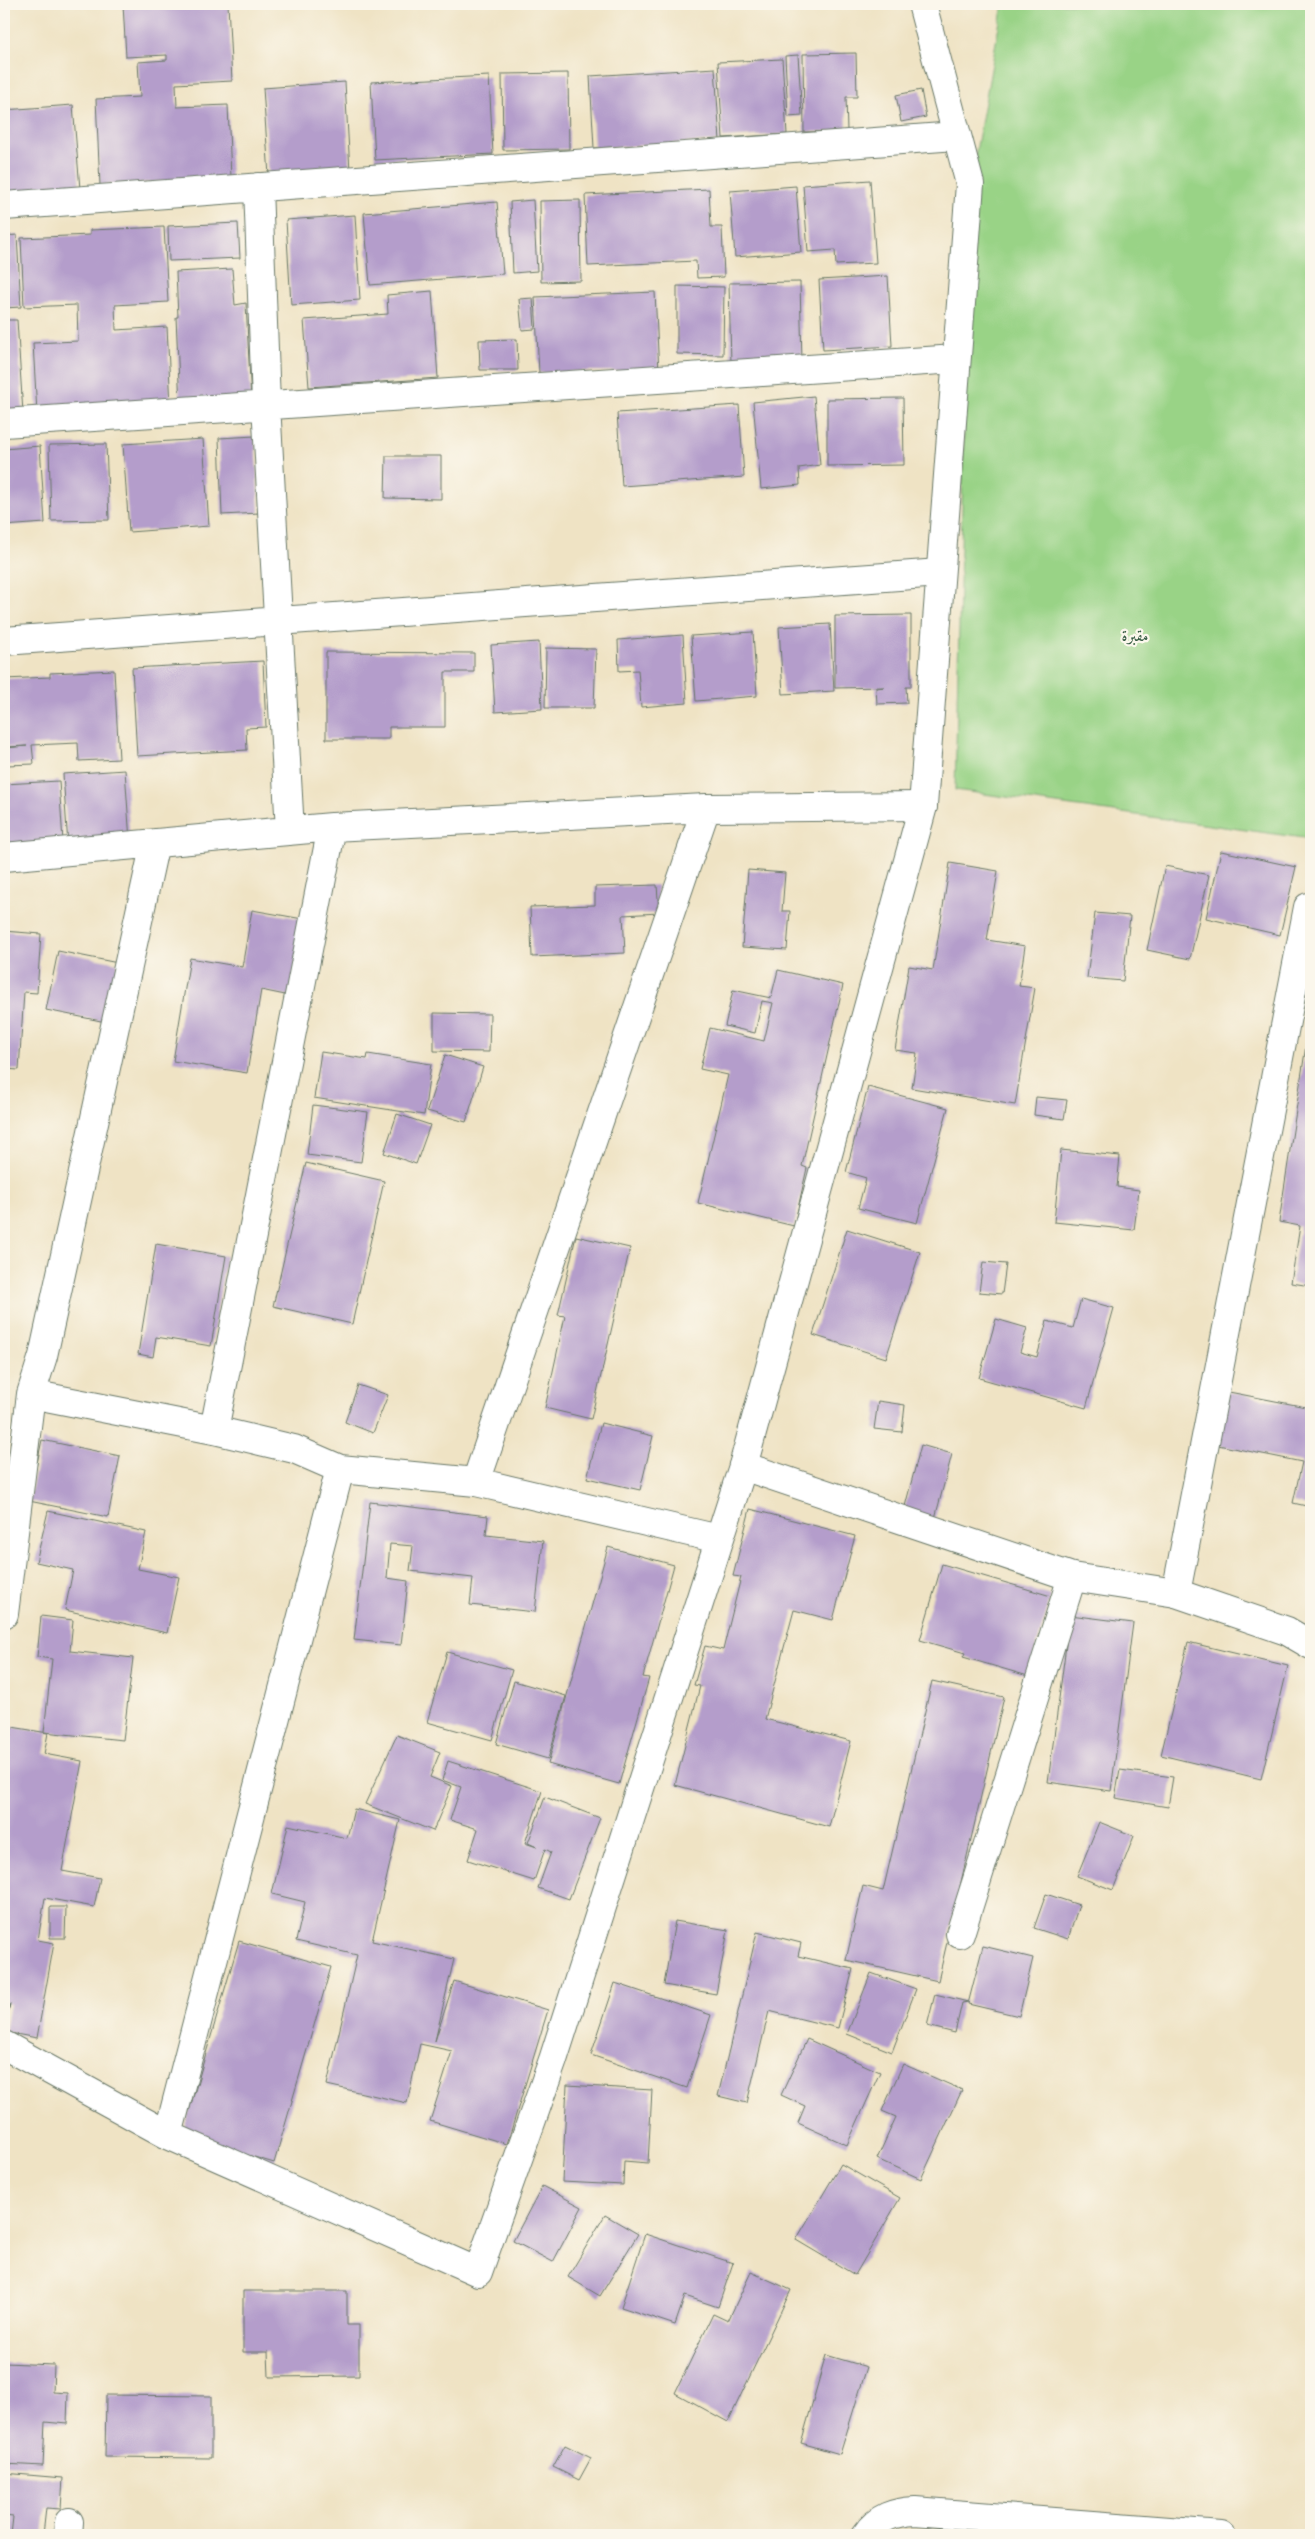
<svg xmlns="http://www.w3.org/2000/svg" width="1315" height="2539" viewBox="0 0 1315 2539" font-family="'IM FELL Double Pica',Amiri,serif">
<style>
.green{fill:#99d386;stroke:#5c885d}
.building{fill:#b49dcb}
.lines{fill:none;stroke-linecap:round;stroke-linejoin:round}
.minor-casing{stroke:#687766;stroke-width:30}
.tertiary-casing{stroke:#687766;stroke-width:30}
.minor{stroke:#fff;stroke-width:28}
.tertiary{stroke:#fff;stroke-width:28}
.labels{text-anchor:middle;stroke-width:4.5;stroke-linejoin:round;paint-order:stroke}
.park-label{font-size:16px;fill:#375b44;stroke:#fbf7ec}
</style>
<rect width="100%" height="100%" fill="#fbf7ec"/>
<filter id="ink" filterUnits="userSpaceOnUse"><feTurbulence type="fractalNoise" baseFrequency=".02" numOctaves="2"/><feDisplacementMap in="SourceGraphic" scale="10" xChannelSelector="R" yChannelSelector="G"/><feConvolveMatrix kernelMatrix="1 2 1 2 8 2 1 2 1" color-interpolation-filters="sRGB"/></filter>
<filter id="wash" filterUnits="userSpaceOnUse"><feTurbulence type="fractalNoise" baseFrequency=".0096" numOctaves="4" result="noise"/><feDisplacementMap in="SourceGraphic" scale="20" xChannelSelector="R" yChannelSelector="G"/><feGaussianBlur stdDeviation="1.12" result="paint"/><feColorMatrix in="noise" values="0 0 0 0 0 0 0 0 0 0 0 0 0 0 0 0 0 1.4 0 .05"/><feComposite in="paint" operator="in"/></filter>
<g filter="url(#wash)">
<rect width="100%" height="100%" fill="#efe3c4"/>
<path class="green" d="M1003,4H1311V839L955,790L970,184Z"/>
<g id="blocks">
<path class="building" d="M123,4H228L232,81L176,84L177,107L228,105L231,178L100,185L96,99L140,97L138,62L167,60V55L126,57Z
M856,53L857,97H846L847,131L804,132L803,54Z
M798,55L802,116L788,117L785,56Z
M782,59L787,134L723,138L718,62Z
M715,68L720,141L594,148L590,76Z
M568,73L569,149L503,150L502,74Z
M489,76L493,154L375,160L371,82Z
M345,82L350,171L269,176L263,88Z
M921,90L926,117L901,122L896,95Z
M73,105L80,189L9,194L4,110Z
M870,180L876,263L836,265L835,250L808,252L803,185Z
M796,186L801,252L735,257L730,191Z
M709,189L711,227H722L724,277L697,278L696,261L588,266L585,195Z
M533,200L537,271L513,273L510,202Z
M580,200L581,281L541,282L540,201Z
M497,202L503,274L370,285L364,213Z
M355,215L360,300L291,305L286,220Z
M238,223L240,258L169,261L168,226Z
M164,227L168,302L115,305L116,330L167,327L171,406L37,413L33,343L78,341L77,305L24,307L21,238L90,235V230Z
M17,235L21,307L4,308V236Z
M232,269L235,305L246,303L251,401L180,405L176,317H178L176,272Z
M888,276L892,346L823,350L819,280Z
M800,282L802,362L731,364L729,283Z
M677,286L724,287L723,355L677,354Z
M432,291L438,378L309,387L304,320L388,314L387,295Z
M655,292L659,372L590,371L539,373L535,297Z
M533,298L535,329L522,330L519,299Z
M4,320H17L23,413L4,415Z
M517,339L518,370H480L479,340Z
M814,396L820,465L799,468L800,485L761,489L753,402Z
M903,398L904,465L827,466V399Z
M739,405L744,477L622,486L617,413Z
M255,436L259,513L222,515L219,438Z
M203,439L209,526L129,532L123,444Z
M106,444L109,520L51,521L49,445Z
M40,446L45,523L4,526V449Z
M386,456H441V499L385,498Z
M911,615V687H906L907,703L877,704L876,688L885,687L835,688V616Z
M830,624L834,691L783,694L779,627Z
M753,632L757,696L696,701L691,636Z
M683,635L687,703L641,707L638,670L619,671L618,640Z
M539,642L542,709L495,712L491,645Z
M546,648L596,649L594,708H545Z
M326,652L474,653V672H445V727H389V739H326Z
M263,661L266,727L246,728L247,750L137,756L132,668Z
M114,670L119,759L79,761L78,743L32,745L34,764L7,765L6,748L27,746L4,747V679L50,677V673Z
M125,770L130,841L68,845L63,774Z
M59,781L63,842L4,845V784Z
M1221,851L1296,867L1280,935L1206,918Z
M950,863L998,871L987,940L1025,946L1019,986L1035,988L1015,1105L912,1088L917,1053L895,1050L909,966L933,970Z
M1165,866L1209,875L1190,959L1147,950Z
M748,870L785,873L782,911H790L787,950L742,947Z
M657,885L659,913L623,915L625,953L532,957L530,907L595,905V887Z
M252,910L303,919L290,996L261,990L247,1073L173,1061L190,958L242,967Z
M1095,913L1130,916L1123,981L1087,978Z
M4,931L41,934L37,993L24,992L19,1070L4,1069Z
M58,951L118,963L106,1022L46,1010Z
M778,970L843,985L802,1166L807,1168L794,1226L698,1203L728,1075L700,1069L710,1028L764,1041L773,1003L762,1001L755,1033L725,1026L733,990L771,998Z
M434,1013L490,1014L489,1052L434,1051Z
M1310,1019H1311V1286L1291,1283L1300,1226L1279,1222Z
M321,1052L367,1059L368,1054L431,1064L424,1115L314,1098Z
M445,1055L483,1067L466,1122L427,1111Z
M868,1087L948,1108L917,1223L858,1208L866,1178L846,1172Z
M1036,1097L1067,1100L1064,1119L1034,1115Z
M313,1105L368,1112L361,1162L307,1155Z
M397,1114L430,1125L416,1164L384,1153Z
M1061,1150L1120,1156L1117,1187L1139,1190L1134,1230L1054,1222Z
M306,1163L384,1181L352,1324L273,1306Z
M847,1229L920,1252L886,1358L813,1335Z
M576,1236L630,1248L591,1419L545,1408L565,1316L558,1315Z
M156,1244L226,1256L211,1346L156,1337L153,1357L138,1354Z
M983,1262L1006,1264L1002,1294L979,1292Z
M1081,1299L1114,1308L1086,1408L979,1378L996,1319L1027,1328L1020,1352L1037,1357L1047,1321L1073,1328Z
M358,1385L388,1395L373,1433L345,1422Z
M1229,1392L1311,1408V1507L1293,1503L1302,1462L1218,1445Z
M878,1401L905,1405L902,1432L874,1429Z
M601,1423L653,1436L640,1490L587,1478Z
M42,1440L120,1456L108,1517L29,1501Z
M921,1445L952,1454L934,1522L903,1514Z
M370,1502L488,1516L486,1535L543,1541L535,1612L470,1605L473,1578L410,1571L413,1546L390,1544L387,1578L408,1581L401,1645L354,1640Z
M750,1509L855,1536L833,1620L794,1610L765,1719L851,1741L829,1827L675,1785L700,1686L694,1685L705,1646L723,1650L741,1577L733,1576Z
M48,1511L146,1532L138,1569L179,1577L167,1633L65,1610L73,1570L36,1562Z
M608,1547L674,1565L643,1677L649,1678L619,1784L548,1764Z
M942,1564L1051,1596L1028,1676L963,1657L965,1653L920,1640Z
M1070,1615L1133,1623L1111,1791L1048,1782Z
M41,1616L73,1620L70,1651L133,1658L123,1740L44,1732L52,1659L37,1657Z
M1188,1642L1288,1666L1261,1779L1161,1755Z
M447,1652L512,1670L492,1740L427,1722Z
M514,1681L566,1696L548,1759L496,1744Z
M932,1681L1004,1697L938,1981L846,1960L863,1886L883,1891Z
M12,1727L48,1733L44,1754L82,1761L62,1871L100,1878L94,1907L45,1898L38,1940L54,1943L37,2038L5,2032L10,2004L4,2003V1770Z
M397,1735L440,1752L430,1777L452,1786L433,1831L365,1804Z
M448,1761L542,1791L525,1843L537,1847L528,1843L545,1797L600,1818L569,1899L538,1888L551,1852L545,1849L534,1881L468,1860L478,1829L450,1820L461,1787L442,1780Z
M1120,1770L1173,1777L1168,1807L1115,1798Z
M354,1809L400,1820L372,1941L454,1959L435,2041L454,1981L548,2010L507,2144L430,2121L452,2051L420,2044L407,2103L327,2085L357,1955L296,1941L305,1902L272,1894L288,1825L347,1838Z
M1099,1822L1134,1836L1113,1890L1077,1876Z
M1046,1894L1079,1905L1068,1939L1034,1928Z
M50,1907H66L65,1938H50Z
M675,1921L728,1930L716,1994L664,1985Z
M757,1932L801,1943L798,1956L853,1969L838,2028L769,2011L747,2103L718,2096Z
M239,1941L331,1967L274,2163L182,2135Z
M983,1946L1033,1958L1019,2016L968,2004Z
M871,1973L916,1989L892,2052L847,2034Z
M615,1983L711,2015L687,2088L591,2055Z
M935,1994L968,2002L962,2003L955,2033L927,2026Z
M807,2039L880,2072L847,2145L798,2123L805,2106L781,2095Z
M903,2064L962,2090L921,2179L877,2159L896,2117L882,2111Z
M567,2085L652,2090L648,2163L624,2161L623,2185L562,2182Z
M841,2164L900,2198L855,2275L796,2240Z
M542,2186L582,2207L553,2262L513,2241Z
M605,2215L638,2234L600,2296L568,2277Z
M645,2234L733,2263L718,2307L685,2296L675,2325L621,2307Z
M751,2272L791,2290L728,2422L675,2393L713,2314L728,2321Z
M243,2291H347V2325H359V2376L269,2377L268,2352H243Z
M826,2355L867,2367L840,2454L801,2443Z
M4,2363L54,2365L53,2392L68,2393L67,2424L45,2422L43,2466L4,2464Z
M106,2395L211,2396V2458L105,2457Z
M565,2445L591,2458L579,2480L553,2467Z
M4,2473L63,2478L61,2509L46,2508L43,2535H11L13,2517L4,2516Z"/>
</g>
</g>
<g filter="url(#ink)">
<use href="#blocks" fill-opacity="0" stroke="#687766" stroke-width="1"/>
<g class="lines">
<defs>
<path id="minor" d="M258,187L266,404L290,831
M4,206L956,136
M4,423L956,359
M4,641L940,573
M4,857L332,827L706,808L923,806
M31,1394L214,1430L294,1449L340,1469L476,1482L719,1539
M214,1430L332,827
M476,1482L706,808
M1176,1593L1308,907
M4,1614L31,1394L43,1356L155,843
M960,1934L1072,1577
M4,2045L168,2135L478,2272L553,2060L743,1466
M168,2135L340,1469
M68,2535L69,2522
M866,2535C878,2517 894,2512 915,2511L1221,2535"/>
<path id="tertiary" d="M922,4L970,184L923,806L743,1466L1072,1577L1176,1593L1287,1631L1311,1645"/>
</defs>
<use href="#minor" class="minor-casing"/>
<use href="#tertiary" class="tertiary-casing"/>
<use href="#minor" class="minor"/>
<use href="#tertiary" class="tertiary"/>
</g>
</g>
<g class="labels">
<g class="park-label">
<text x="1135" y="641">مقبرة</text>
</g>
</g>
<rect width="1315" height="2539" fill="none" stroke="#fbf7ec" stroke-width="20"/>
</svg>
